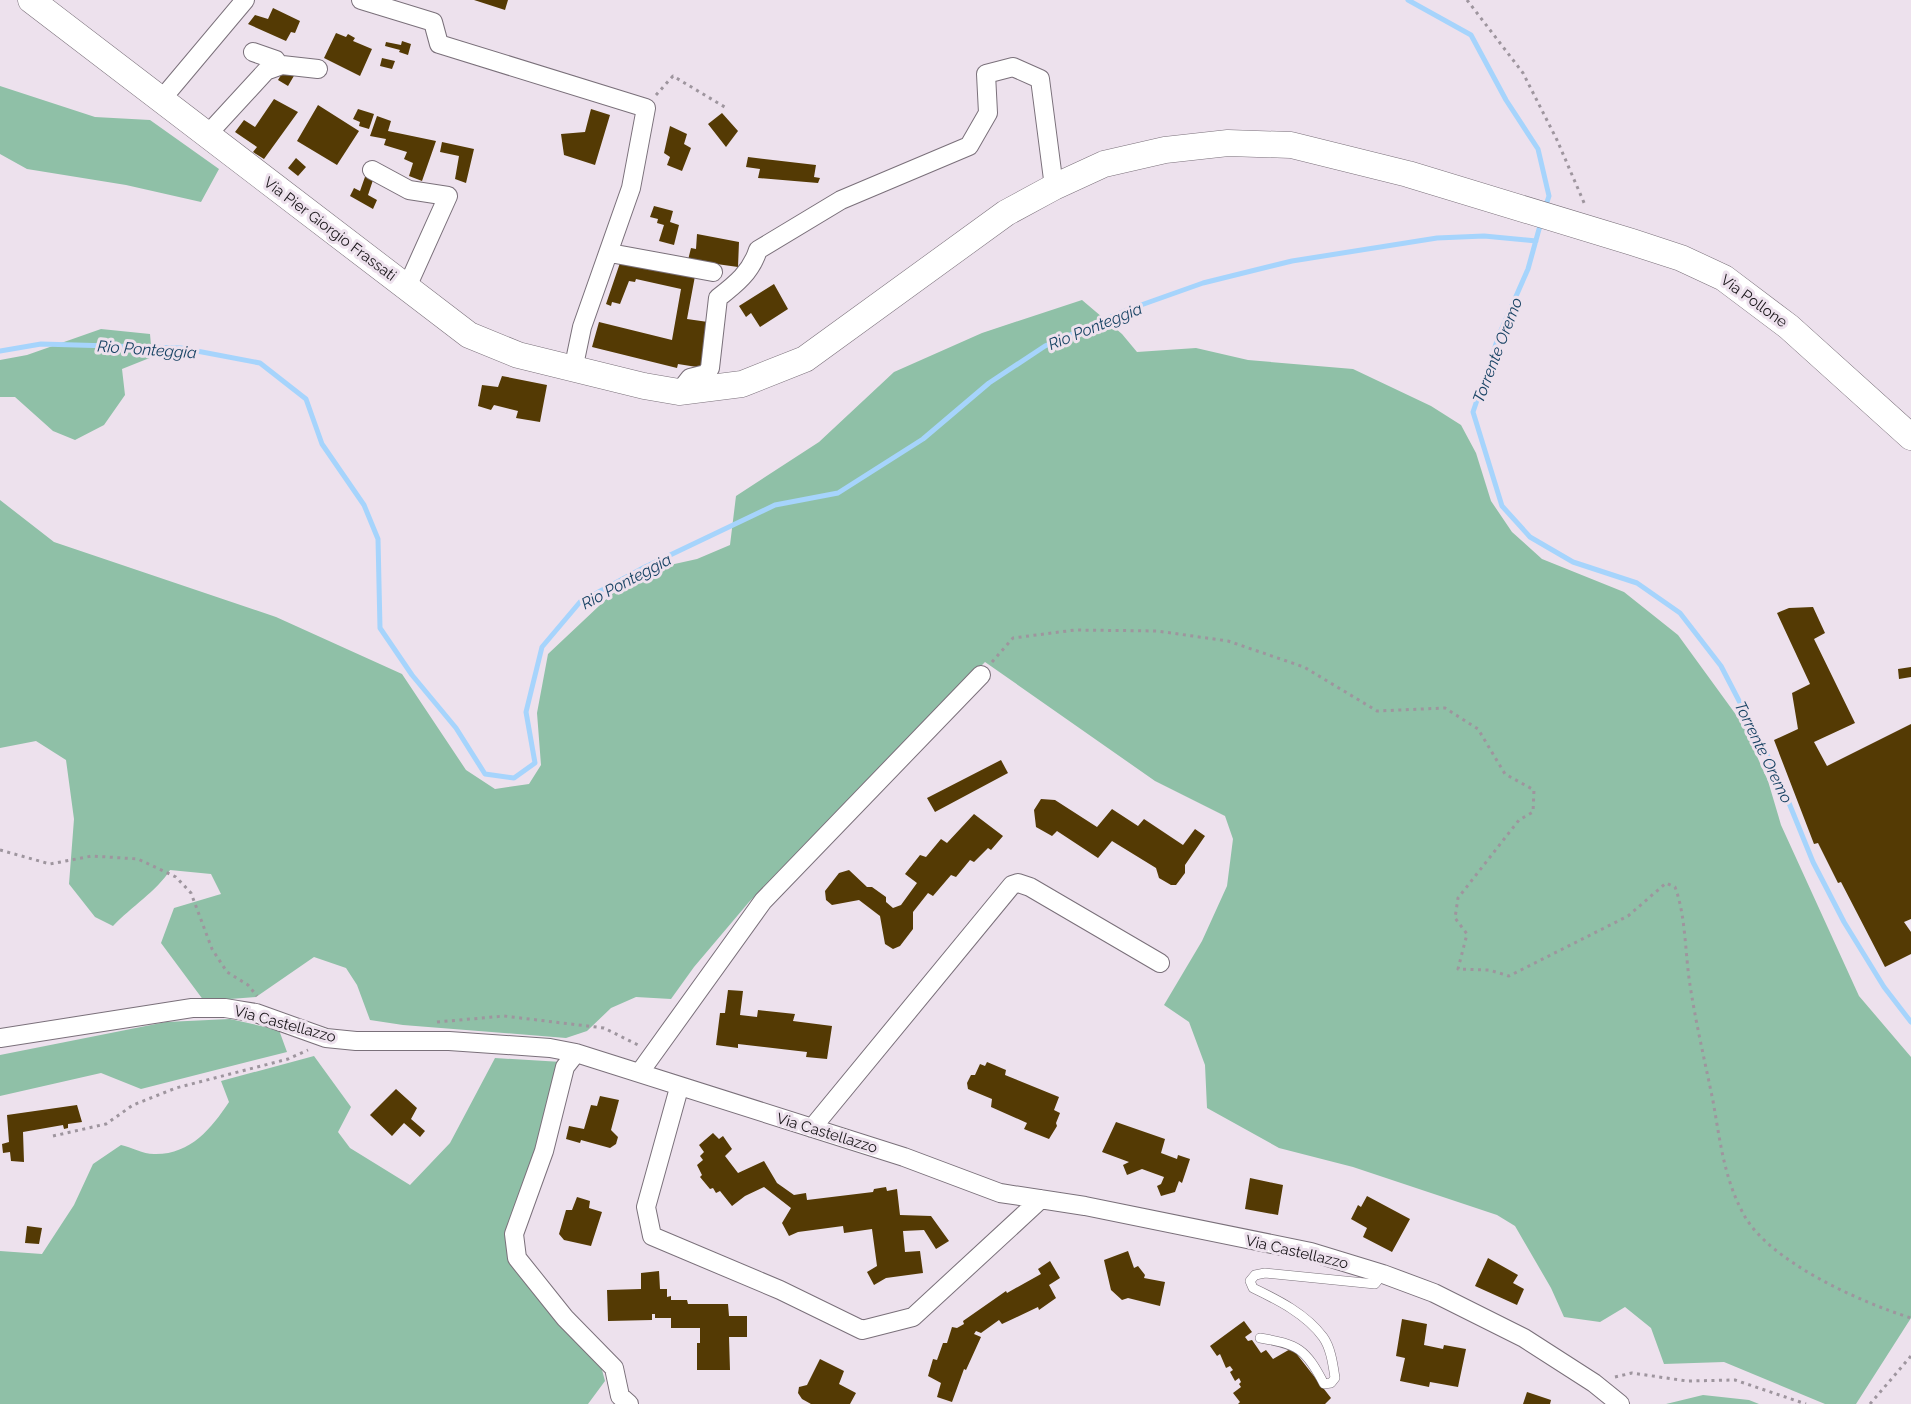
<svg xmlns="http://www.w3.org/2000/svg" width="1911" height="1404" viewBox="0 0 1911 1404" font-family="Raleway,sans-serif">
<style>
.green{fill:#8fc0a7}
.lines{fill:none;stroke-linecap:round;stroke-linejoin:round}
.stream{stroke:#a6d4fc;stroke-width:5}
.building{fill:#543a04}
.lane-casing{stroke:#7a707a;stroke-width:10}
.street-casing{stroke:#7a707a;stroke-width:20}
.secondary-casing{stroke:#7a707a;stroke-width:27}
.path{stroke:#9e959e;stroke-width:3;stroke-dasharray:3 4.5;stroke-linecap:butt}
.lane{stroke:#fff;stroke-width:9}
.street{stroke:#fff;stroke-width:18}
.secondary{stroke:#fff;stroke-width:26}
.labels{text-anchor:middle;stroke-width:6;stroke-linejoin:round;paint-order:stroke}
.street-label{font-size:15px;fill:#191519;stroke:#ede1ed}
.water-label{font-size:16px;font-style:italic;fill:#184364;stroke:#ede1ed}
</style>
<rect width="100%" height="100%" fill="#ede1ed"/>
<path class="green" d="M0,86L95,117L150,120L219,169L201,202L126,185L27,169L0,154Z
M1082,300L1122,334L1137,352L1196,348L1248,360L1353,369L1431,406L1461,425L1476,453L1491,501L1512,532L1542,559L1624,592L1678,635L1742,723L1768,781L1781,825L1859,996L1911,1057V1318L1856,1404H1825L1724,1362L1664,1364L1651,1328L1625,1307L1600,1322L1564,1317L1551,1288L1515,1226L1497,1215L1353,1167L1279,1148L1207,1108L1205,1065L1189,1022L1164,1005L1202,941L1227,886L1233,839L1225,816L1155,781L985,662L749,902L694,967L671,999L636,997L611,1008L587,1031L566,1038L403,1025L370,1020L357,985L346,968L314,957L256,997L204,1001L161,943L174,908L221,894L211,874L170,870C157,891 131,907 113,926L95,917L69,884L74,819L66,760L36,741L0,748V500L54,542L276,617L402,674L466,770L495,789L529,784L541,765L537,713L548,654L634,573L697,559L730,545L736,496L819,442L894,372L982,333Z
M101,329L150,334L152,357L122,369L125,395L104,425L75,440L53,431L15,397H0V360L27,355Z
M230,1019L279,1030L287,1052L141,1089L101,1073L0,1096V1055L166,1022Z
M314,1056L351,1107L338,1132L350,1148L410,1185L450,1143L495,1058L562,1062L507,1244L601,1366L605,1381L588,1404H0V1251L42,1254L74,1205L93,1164L121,1145C131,1147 143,1154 154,1154C190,1155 211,1129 229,1102L221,1081Z
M1703,1395L1749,1400L1759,1404H1666Z"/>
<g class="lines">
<path class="stream" d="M1408,0L1471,35L1506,100L1538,149L1549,196L1545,208
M1541,222L1528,269L1499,335L1473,412L1502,506L1530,537L1573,562L1637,583L1680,613L1721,666L1778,776L1813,862L1844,922L1884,987L1911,1022
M0,351L41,344L181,348L260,363L306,399L322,444L364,505L378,539L380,628L412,675L456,728L485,774L514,778L535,763L526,712L542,647L580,602L645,567L775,505L838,493L923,439L989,383L1045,346L1127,310L1203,283L1292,261L1437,238L1484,236L1536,241"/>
</g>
<path class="building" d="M474,0H508L505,10Z
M273,8L300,21L295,33L291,32L286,41L248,24L255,15L268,19Z
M336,33L346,37L348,34L355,38L353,41L372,49L360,76L324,58Z
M402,41L411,44L408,55L399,52L400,50L385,46L386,42L401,45Z
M382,58L395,61L392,69L380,66Z
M284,70L295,74L288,86L278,80Z
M274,99L298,112L264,159L253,152L257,147L235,132L244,120L255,127Z
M318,105L359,131L337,165L297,141Z
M358,109L374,114L369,129L359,126L360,122L353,119Z
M591,109L610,115L595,165L564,155L561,134L585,132Z
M722,113L738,131L726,147L708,124Z
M377,116L391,121L388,131L436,141L422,181L409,176L413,163L404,159L407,152L384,145L386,139L370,136Z
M670,126L687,134L684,144L691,148L682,171L667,165L670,157L664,153Z
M442,142L474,149L466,183L455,179L459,156L440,152Z
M748,157L816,165L814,177L820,178L818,183L758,178L760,169L746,167Z
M296,158L306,167L298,176L288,168Z
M366,174L374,177L368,195L377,200L373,209L350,196L354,188L360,191Z
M654,206L673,211L670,222L679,225L674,245L659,241L664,225L657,223L658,219L650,217Z
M697,234L739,242L738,267L688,260L691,248L696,249Z
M621,260L695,276L687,319L708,322L703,368L678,364L677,368L592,347L599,322L672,340L681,289L636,279L635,282L629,281L620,304L612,302L611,306L606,304Z
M774,284L788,309L760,327L751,313L746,317L739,306Z
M502,376L547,385L540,422L516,418L518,411L494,405L491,410L478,406L482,385L498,387Z
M1813,607L1825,633L1814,639L1855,723L1814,742L1827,766L1911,724V919L1904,922L1911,932V954L1885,967L1841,882L1838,883L1818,843L1814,844L1774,740L1798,729L1792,693L1810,684L1777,613L1789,608Z
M1911,667V677L1899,679L1898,669Z
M1001,760L1008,773L935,812L927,798Z
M1041,799L1055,800L1097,827L1112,809L1138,826L1144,819L1183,845L1195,829L1205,836L1185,865V873L1176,885H1171L1159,878L1156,868L1112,841L1098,858L1057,831L1052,836L1036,827L1034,810Z
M974,814L1003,836L991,850L988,848L974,862L970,860L956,877L951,875L933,896L928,893L913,912V929L900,946L893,949L885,944L880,916L859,900L832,905L826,900L825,891L839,873L849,870L867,887H872L886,897V902L893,908L901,905L917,883L905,874L920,855L926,857L941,839L947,843Z
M728,990L743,991L740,1015L757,1017L758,1010L795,1014L793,1021L832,1026L827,1059L806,1057L807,1052L738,1044V1048L716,1045L720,1013H725Z
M987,1062L1006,1070L1005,1075L1059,1097L1054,1110L1060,1113L1056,1123L1057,1126L1049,1139L1024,1129L1027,1123L991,1107L992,1099L968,1089L967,1083L971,1075H975L980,1064L985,1066Z
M396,1089L417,1108L411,1119L425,1131L420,1137L404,1123L392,1136L370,1115Z
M600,1096L619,1100L611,1130L618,1137L616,1144L610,1148L581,1140L580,1143L566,1139L569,1126L584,1129L591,1105L597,1106Z
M77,1105L82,1122L68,1124V1128L64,1129L63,1125L23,1132L24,1162L11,1161L10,1152L3,1153L2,1144L9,1142L7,1115Z
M1116,1122L1165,1139L1161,1153L1177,1159L1178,1155L1190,1159L1182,1183L1179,1181L1175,1192L1161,1196L1157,1186L1161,1184L1164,1177L1142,1169L1127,1175L1123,1165L1129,1162L1102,1152Z
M713,1133L719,1139L723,1136L732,1149L725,1156L738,1173L764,1161L777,1183L794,1195L806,1193L807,1200L873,1192L874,1189L886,1187L887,1191L897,1189L900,1215L931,1216L949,1241L936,1249L924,1230L903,1231L905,1252L920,1251L923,1273L886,1278L874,1285L867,1272L877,1266L872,1229L844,1233L843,1226L798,1232L789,1236L782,1223L791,1208L764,1187L745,1196L732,1206L720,1191L716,1193L713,1188L710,1189L700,1177L702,1175L697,1165L703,1160L700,1156L704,1152L699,1145Z
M1250,1178L1283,1185L1278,1215L1245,1209Z
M1367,1196L1410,1219L1392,1252L1363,1237L1367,1228L1351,1219L1358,1205L1361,1207Z
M577,1197L590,1201L589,1208L602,1212L591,1246L564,1240L559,1234L566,1210H572Z
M27,1226L42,1228L39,1244L25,1243Z
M1128,1251L1134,1268L1138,1266L1145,1275L1144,1278L1165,1282L1160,1306L1128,1298L1122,1300L1111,1290L1104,1260Z
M1488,1258L1518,1275L1513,1283L1524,1289L1517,1305L1475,1286Z
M1050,1261L1060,1278L1049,1285L1056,1298L1039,1310L1038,1307L1002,1324L999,1320L981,1333L976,1331L974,1334L981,1337L966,1370L964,1369L952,1402L937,1397L941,1383L928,1376L933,1359L937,1360L943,1343H947L952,1327L957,1328L964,1324L963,1321L1006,1291L1007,1293L1041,1274L1038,1269Z
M659,1271L660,1289H667V1297L671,1296V1300H687L688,1304H728L729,1316H747V1337H729L730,1370H697V1343H700V1328H671V1318H655V1314H652V1320L608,1321L607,1290L641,1289V1273Z
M1402,1319L1427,1324L1424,1345L1443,1349L1444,1345L1466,1349L1458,1387L1430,1382L1429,1387L1400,1381L1405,1358L1396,1356Z
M1244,1321L1252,1332L1245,1337L1248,1341L1252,1340L1261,1353L1266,1350L1273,1359L1292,1348L1331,1398L1325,1404H1238L1240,1402L1233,1393L1241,1387L1239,1384L1241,1382L1239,1378L1235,1381L1230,1372L1233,1370L1230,1366L1226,1368L1220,1354L1217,1356L1210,1346Z
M820,1359L844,1371L839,1384L856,1393L850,1404H811L802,1399L798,1393L799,1387L807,1385Z
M1527,1392L1551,1400L1550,1404H1523Z"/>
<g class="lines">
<defs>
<path id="lane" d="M1260,1338C1298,1344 1306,1349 1324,1384L1331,1383L1335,1378C1333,1365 1331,1348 1323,1337C1306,1314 1278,1300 1253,1288L1250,1281L1255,1275L1265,1273L1375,1284L1383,1274"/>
<path id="street" d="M361,0L433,22L439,44L646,108L631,188L582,327L573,370
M268,70L282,65L318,69
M161,100L245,0
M207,135L276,60L253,52
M372,170L409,190L448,196L407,287
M610,253L713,272
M679,392L690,378L706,374L710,368L718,298C736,284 751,272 758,250L841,200L969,146L988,113L986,74L1013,67L1040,79L1054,187
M0,1038L192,1008H225L256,1013L326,1038L356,1041H449L550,1048L576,1053L904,1157L1000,1193L1085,1206L1311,1252L1383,1274L1434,1293L1524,1338L1594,1383L1620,1404
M576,1053L565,1067L544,1151L514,1234L517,1258L565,1318L614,1368L620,1396L629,1404
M640,1072L763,901L981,675
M679,1088L646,1207L652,1236L780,1290L862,1330L913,1317L1041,1199
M812,1128L1012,885L1018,883L1030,887L1160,963"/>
<path id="secondary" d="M31,0L469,335L518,355L644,386L679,392L742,384L805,359L1006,213L1054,187L1104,164L1165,150L1228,143L1291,145L1408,174L1632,242L1681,258L1724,278L1789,327L1911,437"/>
</defs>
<use href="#lane" class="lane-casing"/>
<use href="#street" class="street-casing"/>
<use href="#secondary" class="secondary-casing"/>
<path class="path" d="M1467,0L1523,73L1557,140L1585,205
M656,95L673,76L728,109
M992,662L1013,638L1075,630L1157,631L1228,641L1304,667L1377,711L1445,708L1478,729L1505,774L1534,790L1533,812L1519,820L1458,898L1455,918L1467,934L1458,969L1489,970L1509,976L1628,916L1666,883L1675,887C1686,916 1685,954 1690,985C1696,1024 1705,1062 1713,1101C1720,1140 1724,1179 1744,1215C1770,1262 1860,1302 1911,1318
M0,850L50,864L92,856L138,859L176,877L191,893L212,949L227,972L248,985L257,996
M437,1022L504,1016L604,1028L638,1045
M53,1136L106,1124L133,1105L176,1088L288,1059L308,1050
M1615,1377L1632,1373L1687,1381L1735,1380L1806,1404
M1870,1404L1911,1356"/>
<use href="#lane" class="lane"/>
<use href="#street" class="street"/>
<use href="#secondary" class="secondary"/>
</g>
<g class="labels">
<g class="street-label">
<text transform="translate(330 229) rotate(37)" y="5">Via Pier Giorgio Frassati</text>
<text transform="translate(1754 301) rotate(36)" y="5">Via Pollone</text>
<text transform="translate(285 1024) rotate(15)" y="5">Via Castellazzo</text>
<text transform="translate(827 1133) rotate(17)" y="5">Via Castellazzo</text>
<text transform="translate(1297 1252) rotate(13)" y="5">Via Castellazzo</text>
</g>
<g class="water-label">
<text transform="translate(1095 326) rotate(-22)" y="6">Rio Ponteggia</text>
<text transform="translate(147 349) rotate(4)" y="6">Rio Ponteggia</text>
<text transform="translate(1497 350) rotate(-69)" y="6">Torrente Oremo</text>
<text transform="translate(626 581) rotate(-28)" y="6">Rio Ponteggia</text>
<text transform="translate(1764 752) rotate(64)" y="6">Torrente Oremo</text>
</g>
</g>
</svg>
